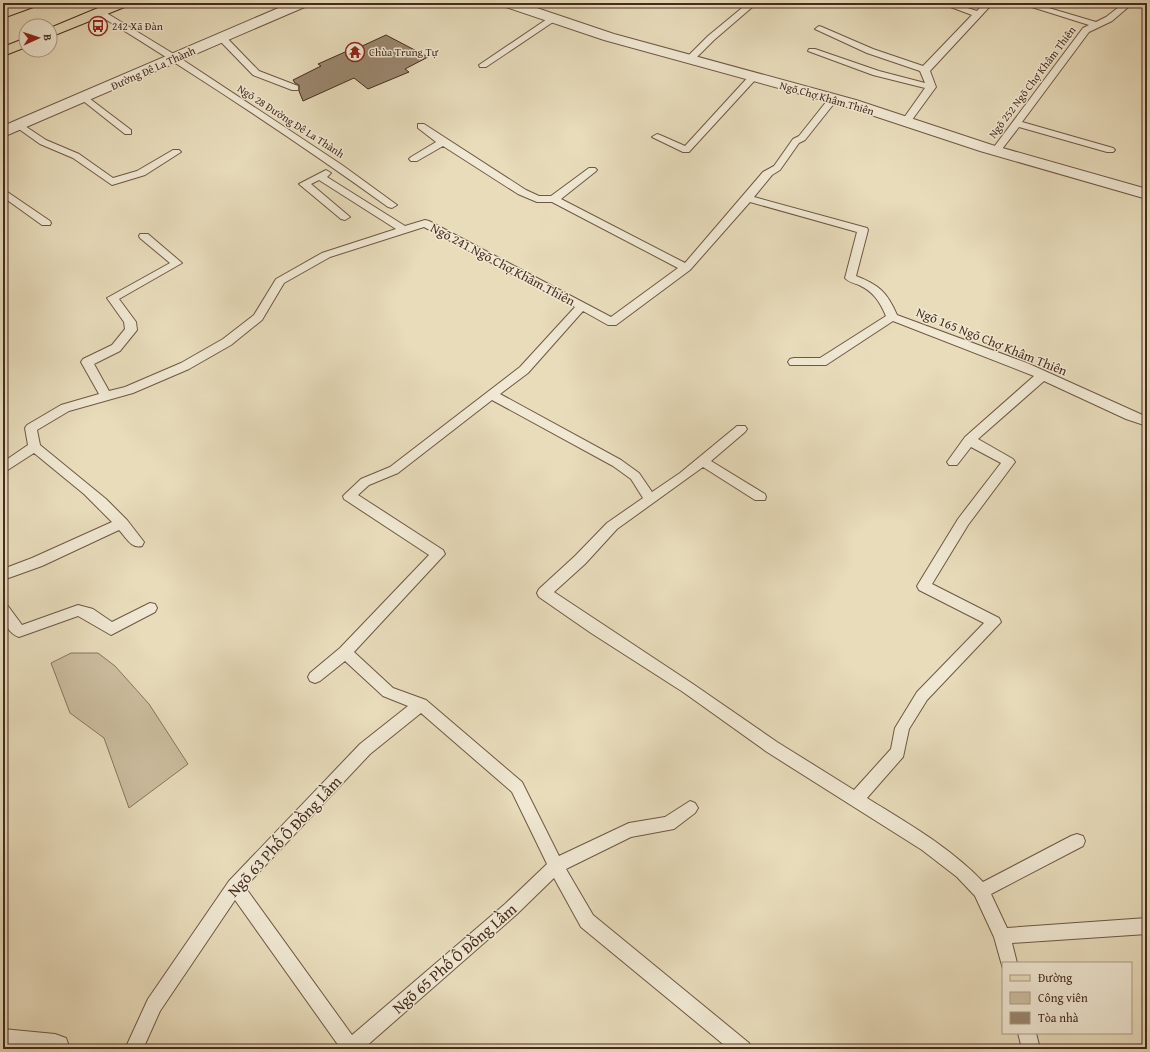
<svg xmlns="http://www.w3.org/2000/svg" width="1150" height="1052" viewBox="0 0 1150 1052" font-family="'Gentium Book Plus',serif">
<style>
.green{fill:#ccbea0;stroke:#89745e}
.building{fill:#9a876f;stroke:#462b1c}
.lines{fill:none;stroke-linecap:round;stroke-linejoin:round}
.service-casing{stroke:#6e5744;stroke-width:2}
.minor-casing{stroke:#6e5744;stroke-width:2}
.primary-casing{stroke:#462b1c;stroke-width:2}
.service{fill:#f0e8d3;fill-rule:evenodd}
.minor{fill:#f0e8d3;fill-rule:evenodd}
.primary{fill:#e8dcbb;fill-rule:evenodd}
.labels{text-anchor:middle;stroke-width:3;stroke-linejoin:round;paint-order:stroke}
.far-poi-label{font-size:11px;fill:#462b1c;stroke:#f0e8d3;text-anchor:start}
.far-street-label{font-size:11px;fill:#462b1c;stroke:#f0e8d3}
.street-label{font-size:13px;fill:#462b1c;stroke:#f0e8d3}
.near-street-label{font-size:16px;fill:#462b1c;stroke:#f0e8d3}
</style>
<rect width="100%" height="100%" fill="#e8dcbb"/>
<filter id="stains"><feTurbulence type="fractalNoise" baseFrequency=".005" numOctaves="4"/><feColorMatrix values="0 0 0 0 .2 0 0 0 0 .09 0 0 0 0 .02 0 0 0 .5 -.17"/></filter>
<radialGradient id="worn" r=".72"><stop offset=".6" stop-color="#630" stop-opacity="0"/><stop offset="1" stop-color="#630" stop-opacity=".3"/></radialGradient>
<path class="green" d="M71,653H98L115,666L149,704L188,764L129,808L104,738L70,713L51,663Z"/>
<path class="building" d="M386,35L428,57L405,69L409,72L368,89L354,78L303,101L299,91V85L295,83L293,80L321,66L318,64L345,52L347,53Z"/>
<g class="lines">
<defs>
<path id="service" d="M748,3H757L714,40L692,62H686V58L708,36Z
M940,3H952L977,11L984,3H993L930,71L936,87L909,124H903L901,122L925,88L873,75L808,51L809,49H815L879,71L925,83L920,71L867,53L815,29L819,26L822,27L873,49L923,66L972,15Z
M1019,3H1032L1096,22L1106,17L1124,3H1133L1112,21L1089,32L1022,122L1113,148L1115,150L1113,152H1107L1019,127L999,153L996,154L991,151L1083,28L1089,25Z
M100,9L177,56L342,165L397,205L392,208L388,207C294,139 196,75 97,14L96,12Z
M553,15L557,18L556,20L486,67H480L479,65Z
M222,35L225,36L259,71L298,86V90H292L253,75L219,40L218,38Z
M753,74L758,77L756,79L689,152H683L652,137L657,134L660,135L685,146L750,75Z
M85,95L131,130V134H125L82,100V96Z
M833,96L838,99L836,101L805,140L799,143L780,170L772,175L754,197L867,228L868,230L856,276C879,285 887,292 897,315L1027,363L1147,417V426L1126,419L1044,381L978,439L1013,459L1015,462L968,525L932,584L999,618L1001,622L927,700L909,729L903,757L867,798C907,823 950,847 983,882L1071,836L1077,834L1083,836L1085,841L1083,846L991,894L1007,928L1147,918V934L1012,943L1017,963H1003V969L994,937L975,896L957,877L922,850L767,752L683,692L591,633L539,597L537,593L539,589L575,556L607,523L643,498L631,479L613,466L492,400L398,473L369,485L358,495L443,550L445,554L354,652L393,688L426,700L522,782L559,856L629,823L665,817L690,801L695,803L698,808L695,813L674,829L631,837L566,869L593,915L749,1043L752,1049H729L581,927L554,878L517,914L363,1049H341L235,900L160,1011L143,1049H125L148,999L229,881L360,744L408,706L383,696L345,661L320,681L315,683L310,681L308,677L310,673L340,648L429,555L344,499L343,496L361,479L390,467L520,367L575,307L424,227L330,257L284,283L262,320L231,345L189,369L133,393L69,411L37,430L40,445L106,499L127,520L144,542L142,546C131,549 126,537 119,530L42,566L3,580V569L32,558L112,522L84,494L34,453L3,473V462L28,445L25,428L27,425L61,405L99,394L81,362L83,359L112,345L125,329L124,322L107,298L170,263L140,238L139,236L140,234H148L182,263L119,299L136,322L137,330L120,351L94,364L109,391L125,387L181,363L223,339L254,315L276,279L322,253L396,229L319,180L311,184L350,217L345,220L341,219L299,184L326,170L331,173L327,177L405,226L425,220L429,221L611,317L678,268L552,202H537L518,194L443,146L417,161H411L409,159L411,157L436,142L418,128V124H424L526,190L539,196H551L589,168H595L597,170L595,172L561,199L685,263L763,172L774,166L793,139L799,136L830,97ZM750,202L857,232L845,278C848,282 854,283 859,285C874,292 880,302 886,316L820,358H794L790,359L788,362L790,365H826L893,321L1034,376L965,437L947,462L949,465H957L971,447L1001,463L958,519L917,586L919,590L984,623L917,692L895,728L891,749L854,790L777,742L693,684L554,592L585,564L617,529L703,467L755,500H765L766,497L765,494L711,461L745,432L747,429L745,426H737L680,473L652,492L639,473L621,460L500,394L528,373L583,311L608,325H616L690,270ZM421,713L512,792L547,864L505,904L352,1035L245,887L370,754Z
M19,122L46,140L79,154L113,178L137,171L173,150H179L181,152L145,175L112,185L73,158L40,144L16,127V123Z
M3,189L50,221L51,223L50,225H42L3,197Z
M150,603L155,604L157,608L155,612L111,635L78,616L19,637C5,632 3,617 3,605L8,606L22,625L78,605L93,609L112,622Z
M1018,1033H1036L1040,1049H1022Z"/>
<path id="minor" d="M290,3H309L307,6L3,137V126Z
M501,3H522L614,34L856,100L992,145L1147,189V199L980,151L844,106L604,40L503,6Z
M3,1029L55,1034L66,1038L70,1049H3Z"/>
<path id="primary" d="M18,3H38L36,6L3,18V9Z
M110,3H129L127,6L50,37V28Z
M26,38V47L3,56V47Z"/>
</defs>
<use href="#service" class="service-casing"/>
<use href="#minor" class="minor-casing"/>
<use href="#primary" class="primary-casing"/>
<use href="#service" class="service"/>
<use href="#minor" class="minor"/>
<use href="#primary" class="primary"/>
</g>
<defs>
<symbol id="bus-ring" viewBox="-11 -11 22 22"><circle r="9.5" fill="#f0e8d3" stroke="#8f2418" stroke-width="1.5"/><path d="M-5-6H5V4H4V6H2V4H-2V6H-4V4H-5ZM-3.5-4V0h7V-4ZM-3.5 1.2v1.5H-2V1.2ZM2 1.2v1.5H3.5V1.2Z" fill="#8f2418"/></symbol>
<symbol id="temple-ring" viewBox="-11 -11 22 22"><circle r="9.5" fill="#f0e8d3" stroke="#8f2418" stroke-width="1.5"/><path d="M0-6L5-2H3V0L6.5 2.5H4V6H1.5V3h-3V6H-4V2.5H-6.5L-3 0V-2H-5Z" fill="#8f2418"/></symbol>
</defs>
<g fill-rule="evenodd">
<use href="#bus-ring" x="87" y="15" width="22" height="22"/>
<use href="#temple-ring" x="344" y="41" width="22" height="22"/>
</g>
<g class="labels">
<g class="far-poi-label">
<text x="112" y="30">242 Xã Đàn</text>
<text x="369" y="56">Chùa Trung Tự</text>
</g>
<g class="far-street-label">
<text transform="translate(153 68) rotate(-24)" y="4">Đường Đê La Thành</text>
<text transform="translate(1032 82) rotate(-53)" y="4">Ngõ 252 Ngõ Chợ Khâm Thiên</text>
<text transform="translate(827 98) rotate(16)" y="4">Ngõ Chợ Khâm Thiên</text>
<text transform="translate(291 121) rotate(33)" y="4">Ngõ 28 Đường Đê La Thành</text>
</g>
<g class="street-label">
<text transform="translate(503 264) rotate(28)" y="5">Ngõ 241 Ngõ Chợ Khâm Thiên</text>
<text transform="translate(992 341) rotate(22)" y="5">Ngõ 165 Ngõ Chợ Khâm Thiên</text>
</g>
<g class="near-street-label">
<text transform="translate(284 836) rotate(-47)" y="6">Ngõ 63 Phố Ô Đồng Lầm</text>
<text transform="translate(454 958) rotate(-41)" y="6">Ngõ 65 Phố Ô Đồng Lầm</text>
</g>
</g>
<rect width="1150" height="1052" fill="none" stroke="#e8dcbb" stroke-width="16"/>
<rect x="4" y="4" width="1142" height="1044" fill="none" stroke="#462b1c" stroke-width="2"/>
<rect x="8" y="8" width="1134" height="1036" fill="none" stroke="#462b1c"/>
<rect x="1002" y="962" width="130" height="72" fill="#f0e8d3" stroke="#ac9c8a"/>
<rect x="1010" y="975" width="20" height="6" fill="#e8dcbb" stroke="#ac9c8a"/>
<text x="1038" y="982" font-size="12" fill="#462b1c">Đường</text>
<rect x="1010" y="992" width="20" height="12" fill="#ccbea0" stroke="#ac9c8a"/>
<text x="1038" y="1002" font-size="12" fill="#462b1c">Công viên</text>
<rect x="1010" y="1012" width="20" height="12" fill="#9a876f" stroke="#ac9c8a"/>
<text x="1038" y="1022" font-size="12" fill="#462b1c">Tòa nhà</text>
<g transform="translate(38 38) rotate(87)"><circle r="19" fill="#f0e8d3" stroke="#ac9c8a"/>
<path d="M0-3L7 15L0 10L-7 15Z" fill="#8f2418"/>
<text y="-6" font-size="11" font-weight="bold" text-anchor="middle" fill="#462b1c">B</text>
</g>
<rect width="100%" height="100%" filter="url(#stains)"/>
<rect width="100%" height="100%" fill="url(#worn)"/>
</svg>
